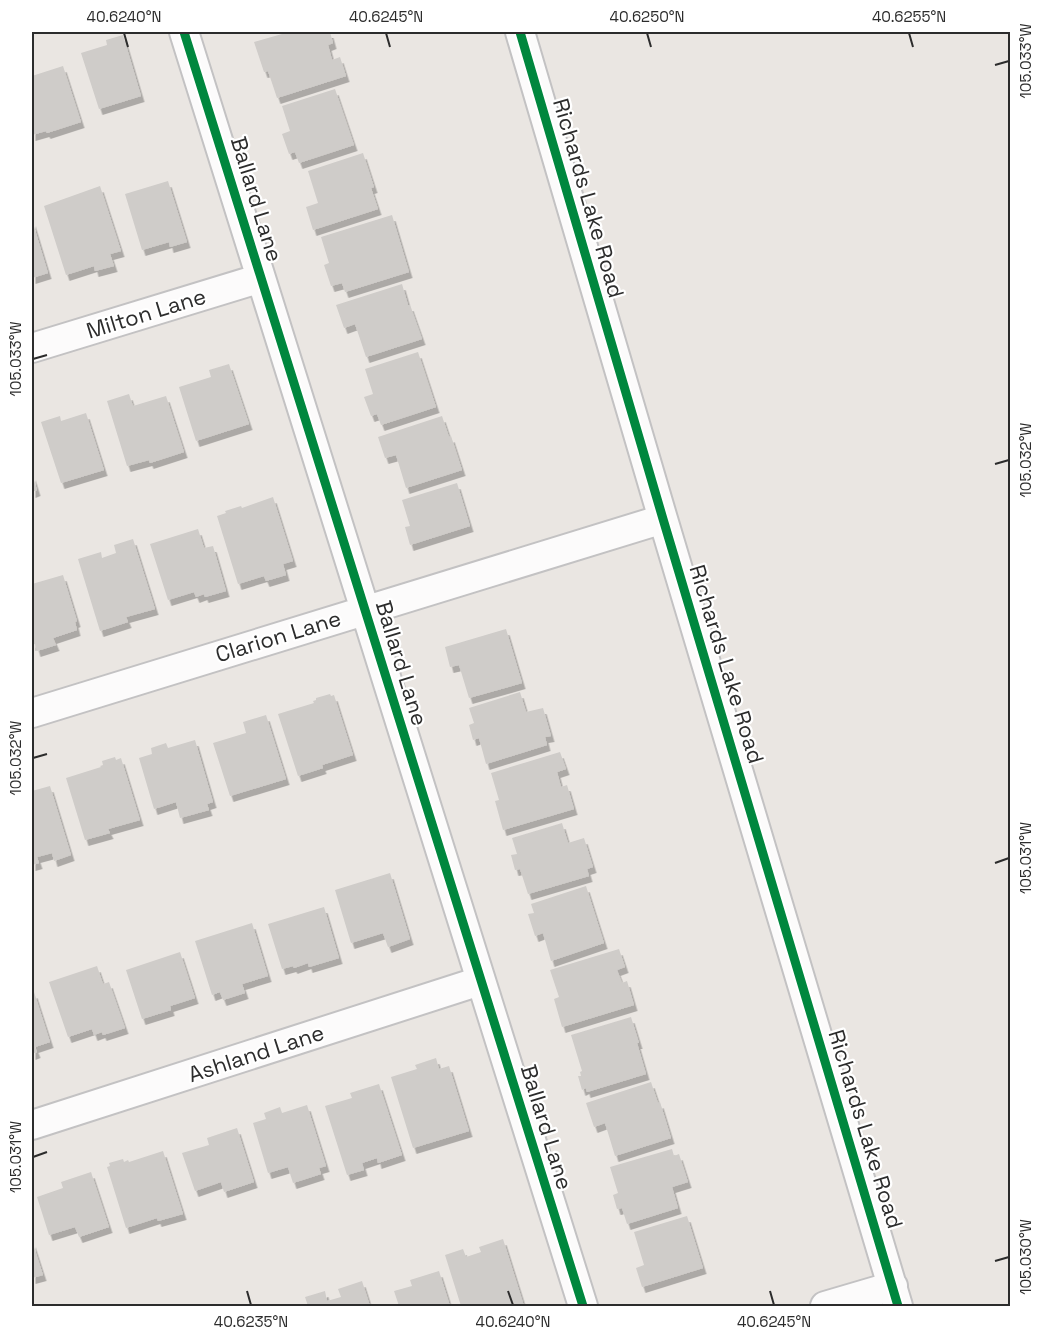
<svg xmlns="http://www.w3.org/2000/svg" width="1042" height="1338" viewBox="0 0 1042 1338" font-family="'Space Grotesk',sans-serif">
<style>
.building{fill:#cfccc9;filter:url(#shadow)}
.lines{fill:none;stroke-linecap:round;stroke-linejoin:round}
.minor-casing{stroke:#c3c2c3;stroke-width:32}
.minor{stroke:#fcfbfb;stroke-width:28}
.cycleway-casing{stroke:#fff;stroke-width:13}
.cycleway{stroke:#00873e;stroke-width:9}
.ticks{fill:none;stroke:#2c2c2c;stroke-width:2}
.labels{text-anchor:middle;stroke-width:4.5;stroke-linejoin:round;paint-order:stroke}
.street-label{font-size:22px;fill:#2c2c2c;stroke:#fff}
.neatline{fill:none;stroke:#2c2c2c;stroke-width:2}
.ticks-label{font-size:15px;text-anchor:middle;fill:#2c2c2c}
</style>
<defs>
<filter id="shadow"><feDropShadow dx="3.5" dy="6" stdDeviation="0" flood-color="#0004"/></filter>
</defs>
<rect width="100%" height="100%" fill="#eae6e2"/>
<path class="building" d="M289,32H330L333,43L328,45L332,60L340,57L346,76L277,98L268,71L264,72L254,42Z
M123,35L141,96L99,109L81,53L107,45L106,40Z
M63,66L81,122L47,133L46,131L32,135V76Z
M335,89L354,145L299,163L295,152L289,154L282,134L290,131L282,106Z
M363,153L374,187L371,188L378,209L313,230L306,207L318,203L308,171Z
M168,181L187,242L170,247L169,242L142,250L125,194Z
M100,186L121,251L110,254L114,266L95,271L94,266L66,275L44,206Z
M392,215L409,272L345,292L342,283L331,286L324,265L329,263L321,237Z
M32,220L48,273L32,278Z
M402,284L408,305H410L422,339L366,357L355,324L344,328L336,305Z
M418,352L436,407L381,425L377,414L371,416L364,397L373,394L365,369Z
M229,364L249,424L196,441L179,387L211,377L209,370Z
M129,394L133,406L166,396L184,452L150,463L149,460L127,466L107,401Z
M86,413L104,470L61,483L41,422L60,416L61,421Z
M442,416L449,437L451,436L462,470L406,488L396,455L385,458L378,437Z
M32,474L37,490L32,492Z
M457,483L470,526L410,545L405,527L410,526L402,500Z
M273,497L293,561L283,564L286,575L266,581L264,576L238,584L217,516L226,513L225,511L241,506L242,508Z
M198,529L204,548L213,546L226,591L205,597L204,594L196,597L194,592L168,600L150,544Z
M133,539L155,609L126,617L128,622L100,631L78,559L101,552L102,558L116,553L114,545Z
M63,575L77,621L75,622L77,630L53,638L56,645L37,651L35,644L32,645V584Z
M506,629L522,683L469,698L459,665L450,667L445,647Z
M520,692L526,712L543,708L551,736L545,737L547,745L486,764L479,738L473,740L469,725L474,723L469,708Z
M330,694L331,696L334,695L353,755L322,765L323,768L298,776L278,714L314,703L313,701L316,700V698Z
M266,715L286,779L230,796L213,743L246,733L243,722Z
M195,740L213,802L207,804L209,810L180,818L176,802L154,809L139,758L152,754L151,748L166,743L168,748Z
M560,752L566,769L557,772L561,787L567,785L574,809L503,830L495,801L499,800L491,773Z
M115,757L116,760L121,758L140,820L108,829L110,833L85,840L66,778L101,767L100,766L103,765L102,761Z
M50,786L71,855L54,861L52,853L37,857L39,863L32,865V791Z
M562,823L568,843L584,838L593,867L587,869L589,876L528,894L520,869L515,870L511,855L517,854L512,838Z
M390,873L410,939L388,947L383,933L351,943L335,890Z
M586,886L604,943L551,961L543,933L535,936L528,914L534,913L531,904Z
M324,907L339,958L309,967L308,963L294,968L293,966L282,969L268,924Z
M252,923L268,976L242,984L245,993L223,1000L220,992L212,995L195,941Z
M619,949L625,967L617,970L622,983L627,981L634,1005L562,1027L554,999L559,997L550,970Z
M180,952L195,998L170,1006L171,1010L142,1019L126,970Z
M97,966L103,984L109,982L125,1028L103,1035L102,1032L94,1035L92,1029L68,1037L49,982Z
M34,992L50,1042L35,1047L37,1052L32,1054V993Z
M631,1017L639,1043H637L646,1074L587,1092L586,1088L582,1090L578,1076H581L580,1072L582,1071L571,1035Z
M436,1058L439,1069L449,1066L469,1131L413,1148L391,1077L417,1069L415,1065Z
M651,1082L658,1103L660,1102L671,1138L615,1156L605,1123L594,1127L586,1103Z
M379,1084L402,1155L378,1163L377,1158L362,1163L364,1170L347,1175L325,1106L352,1098L350,1093Z
M307,1105L326,1166L319,1168L321,1174L293,1183L288,1167L268,1173L253,1123L266,1119L264,1113L280,1107L282,1113Z
M237,1128L254,1182L224,1192L221,1182L195,1191L182,1153L209,1145L207,1138Z
M672,1149L674,1156L679,1154L688,1182L672,1187L678,1208L627,1224L622,1208L617,1209L613,1195L618,1193L610,1167Z
M163,1151L183,1214L158,1221L157,1218L126,1228L107,1167L110,1166L109,1163L123,1159L124,1162L128,1160L129,1162Z
M91,1172L109,1227L79,1237L75,1227L49,1235L37,1197L63,1188L61,1182Z
M687,1216L703,1268L642,1287L636,1268L644,1265L634,1232Z
M503,1239L524,1306H461L445,1255L463,1249L466,1257L481,1252L479,1247Z
M32,1241L43,1275L32,1278Z
M439,1271L450,1306H399L394,1291L412,1286L410,1280Z
M362,1281L370,1306H308L305,1297L325,1291L327,1301L341,1297L338,1289Z"/>
<g class="lines">
<defs>
<path id="minor" d="M184,32L583,1306
M520,32L663,519L898,1306
M32,348L261,278
M32,713L663,519
M32,1125L480,981
M825,1306L893,1286"/>
</defs>
<use href="#minor" class="minor-casing"/>
<use href="#minor" class="minor"/>
<defs>
<path id="cycleway" d="M184,32L583,1306
M520,32L663,519L898,1306"/>
</defs>
<use href="#cycleway" class="cycleway-casing"/>
<use href="#cycleway" class="cycleway"/>
</g>
<path class="ticks" d="M124,33L128,47M386,33L390,47M647,33L651,47M909,33L913,47M995,65L1009,61M33,359L47,355M995,464L1009,460M33,758L47,754M995,863L1009,858M33,1157L47,1152M995,1261L1009,1257M247,1291L251,1305M508,1291L513,1305M770,1291L774,1305"/>
<g class="labels">
<g class="street-label">
<text transform="translate(589 198) rotate(74)" y="8">Richards Lake Road</text>
<text transform="translate(257 199) rotate(73)" y="8">Ballard Lane</text>
<text transform="translate(146 313) rotate(-17)" y="8">Milton Lane</text>
<text transform="translate(278 636) rotate(-17)" y="8">Clarion Lane</text>
<text transform="translate(402 663) rotate(73)" y="8">Ballard Lane</text>
<text transform="translate(727 664) rotate(73)" y="8">Richards Lake Road</text>
<text transform="translate(256 1053) rotate(-18)" y="8">Ashland Lane</text>
<text transform="translate(547 1127) rotate(73)" y="8">Ballard Lane</text>
<text transform="translate(866 1129) rotate(73)" y="8">Richards Lake Road</text>
</g>
</g>
<rect width="1042" height="1338" fill="none" stroke="#ffffff" stroke-width="66"/>
<rect x="33" y="33" width="976" height="1272" class="neatline"/>
<g class="ticks-label">
<text x="124" y="22">40.6240°N</text>
<text x="386" y="22">40.6245°N</text>
<text x="647" y="22">40.6250°N</text>
<text x="909" y="22">40.6255°N</text>
<text transform="translate(1026 61) rotate(-90)" y="5">105.033°W</text>
<text transform="translate(16 359) rotate(-90)" y="5">105.033°W</text>
<text transform="translate(1026 460) rotate(-90)" y="5">105.032°W</text>
<text transform="translate(16 758) rotate(-90)" y="5">105.032°W</text>
<text transform="translate(1026 858) rotate(-90)" y="5">105.031°W</text>
<text transform="translate(16 1157) rotate(-90)" y="5">105.031°W</text>
<text transform="translate(1026 1257) rotate(-90)" y="5">105.030°W</text>
<text x="251" y="1327">40.6235°N</text>
<text x="513" y="1327">40.6240°N</text>
<text x="774" y="1327">40.6245°N</text>
</g>
</svg>
